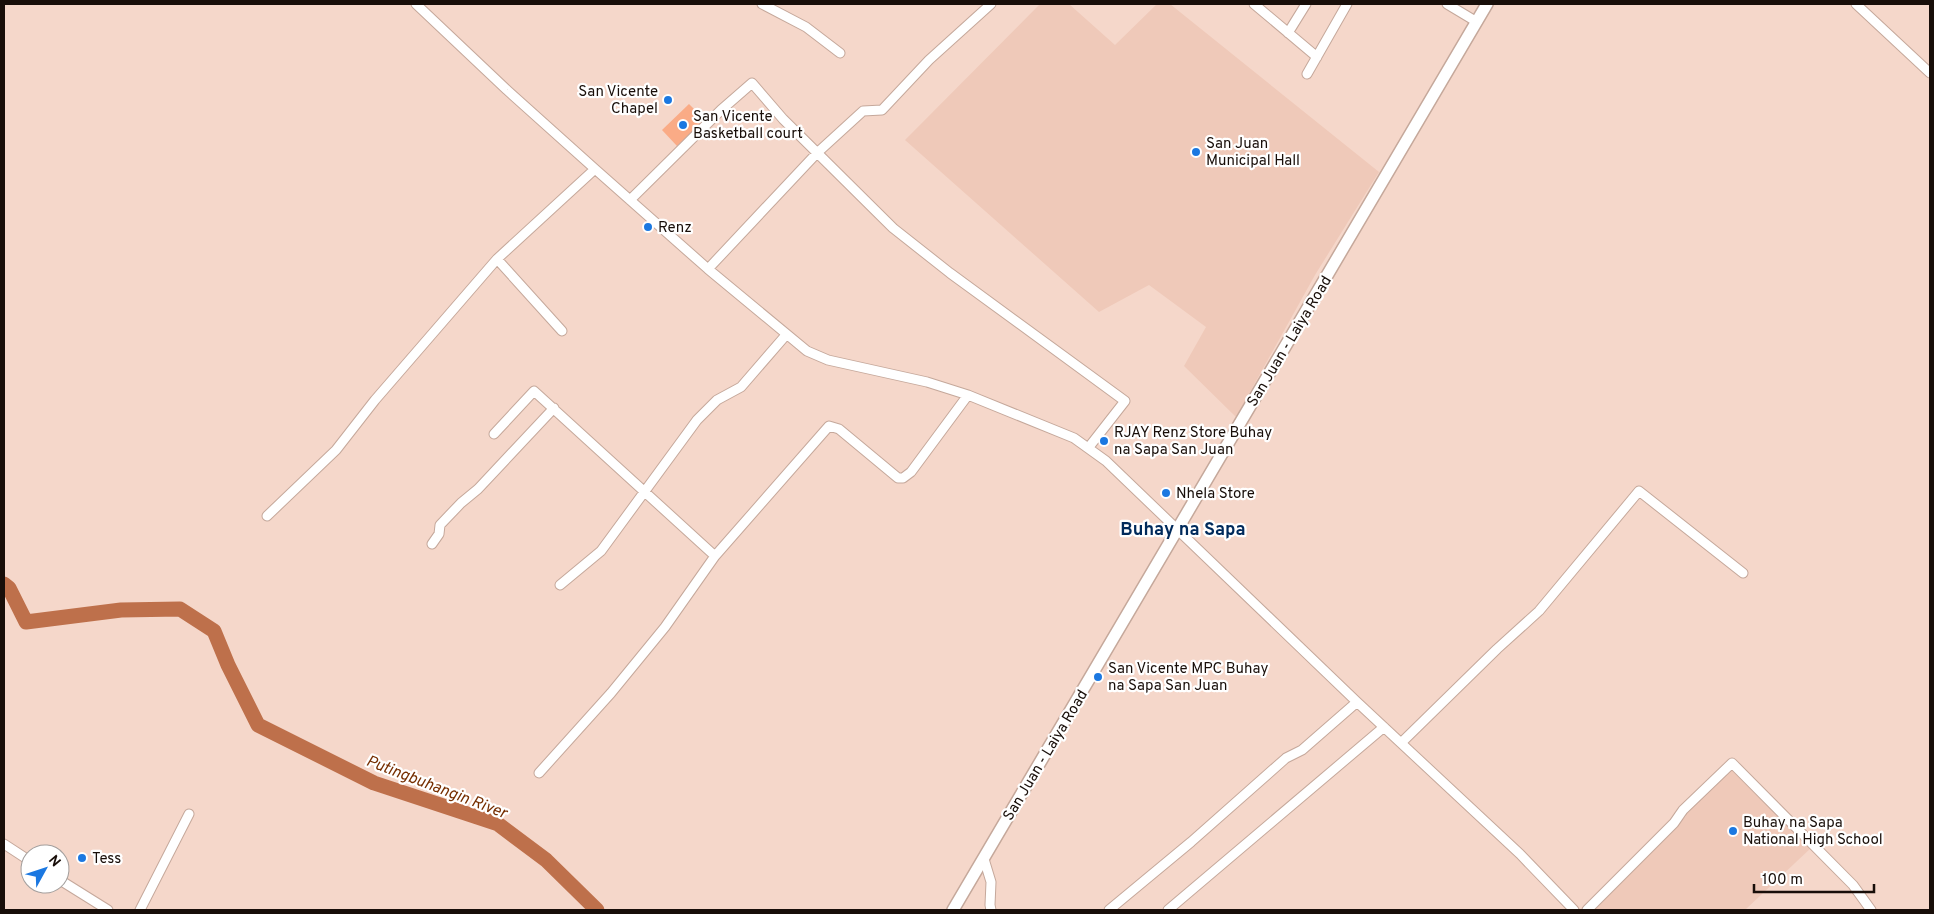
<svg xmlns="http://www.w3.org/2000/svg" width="1934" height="914" viewBox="0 0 1934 914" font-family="Overpass,sans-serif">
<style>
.built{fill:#efc9b9}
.green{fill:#faab86}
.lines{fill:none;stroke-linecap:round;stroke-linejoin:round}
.river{stroke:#be704b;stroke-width:15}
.minor-casing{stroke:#c5a89b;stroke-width:11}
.major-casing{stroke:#c5a89b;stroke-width:14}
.minor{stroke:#fff;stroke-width:9}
.major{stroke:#fff;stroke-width:11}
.poi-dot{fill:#1b78e1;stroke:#fff;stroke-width:2}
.labels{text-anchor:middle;stroke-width:4.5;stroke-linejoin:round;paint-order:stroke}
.poi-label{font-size:15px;fill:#180e09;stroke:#fff;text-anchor:start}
.street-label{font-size:15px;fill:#180e09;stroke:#fff}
.water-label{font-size:16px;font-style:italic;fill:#762e00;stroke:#fff}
.quarter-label{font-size:18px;font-weight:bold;fill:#002a5b;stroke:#fff}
</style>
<rect width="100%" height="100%" fill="#f5d7ca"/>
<path class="built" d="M1040,4H1069L1115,45L1157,4H1170L1379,172L1315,275L1236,417L1184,366L1206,327L1149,285L1099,312L905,140Z
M1733,767L1812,847L1745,910H1592L1686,816V811Z"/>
<path class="green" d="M689,104L705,120L677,146L662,130Z"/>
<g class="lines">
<path class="river" d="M4,584L9,588L26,622L121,610L180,609L214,631L228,665L258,725L374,783L498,824L546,860L597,910"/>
<defs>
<path id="minor" d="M416,4L507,90L595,169L708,269L807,351L828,360L927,382L968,395L1074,438L1106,461L1357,702L1520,854L1574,910
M762,4L806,27L840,53
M1254,4L1317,57
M1447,4L1477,22
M1856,4L1930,73
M1288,33L1306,4
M1307,74L1347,4
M630,200L721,110L752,83L783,119L893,228L950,273L1125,401L1089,447
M497,259L562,331
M708,269L817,153L863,111L882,110L929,60L991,4
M494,434L534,391L715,556
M267,516L336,450L375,400L497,259L595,169
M432,544L439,534L440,525L461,503L478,489L554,408
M560,585L601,551L697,420L717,400L741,387L786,335
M1401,743L1497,649L1539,611L1639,491L1743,573
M539,773L611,693L665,627L715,556L829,426L839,429L898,478H903L911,472L968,395
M4,844L30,861
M984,859L991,882L990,905L991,910
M60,880L108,910
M140,910L189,814
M1109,910L1191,842L1286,758L1302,750L1357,702
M1168,910L1384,727
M1587,910L1674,823L1683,810L1732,763L1853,885L1871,910"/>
<path id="major" d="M953,910L1487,4"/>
</defs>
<use href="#minor" class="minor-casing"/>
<use href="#major" class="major-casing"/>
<use href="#minor" class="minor"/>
<use href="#major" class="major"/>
</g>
<g class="poi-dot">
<circle cx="668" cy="100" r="5"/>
<circle cx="683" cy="125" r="5"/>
<circle cx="1196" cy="152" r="5"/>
<circle cx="648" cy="227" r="5"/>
<circle cx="1104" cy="441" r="5"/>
<circle cx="1166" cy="493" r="5"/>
<circle cx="1098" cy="677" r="5"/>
<circle cx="1733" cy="831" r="5"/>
<circle cx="82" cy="858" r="5"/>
</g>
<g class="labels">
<g class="poi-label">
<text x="658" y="96" text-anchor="end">San Vicente<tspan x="658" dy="17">Chapel</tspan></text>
<text x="693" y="121">San Vicente<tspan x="693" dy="17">Basketball court</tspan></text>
<text x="1206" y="148">San Juan<tspan x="1206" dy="17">Municipal Hall</tspan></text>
<text x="658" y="232">Renz</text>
<text x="1114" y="437">RJAY Renz Store Buhay<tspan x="1114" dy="17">na Sapa San Juan</tspan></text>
<text x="1176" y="498">Nhela Store</text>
<text x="1108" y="673">San Vicente MPC Buhay<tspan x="1108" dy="17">na Sapa San Juan</tspan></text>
<text x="1743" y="827">Buhay na Sapa<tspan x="1743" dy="17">National High School</tspan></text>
<text x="92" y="863">Tess</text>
</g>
<g class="street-label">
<text transform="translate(1289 341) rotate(-59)" y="5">San Juan - Laiya Road</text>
<text transform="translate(1045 755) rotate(-59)" y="5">San Juan - Laiya Road</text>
</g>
<g class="water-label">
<text transform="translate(437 786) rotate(21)" y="6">Putingbuhangin River</text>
</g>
<g class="quarter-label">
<text x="1183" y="535">Buhay na Sapa</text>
</g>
</g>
<rect width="1934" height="914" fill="none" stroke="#180e09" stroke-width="10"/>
<g transform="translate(45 869) rotate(50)"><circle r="24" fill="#ffffff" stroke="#a39f9d"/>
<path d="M0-4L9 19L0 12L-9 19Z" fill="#1b78e1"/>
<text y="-8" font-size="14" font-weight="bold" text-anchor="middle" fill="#180e09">N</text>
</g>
<path d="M1754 884v8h120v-8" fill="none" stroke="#180e09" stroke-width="2.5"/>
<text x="1762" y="884" font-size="15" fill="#180e09" stroke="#ffffff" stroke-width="4" paint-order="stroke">100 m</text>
</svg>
